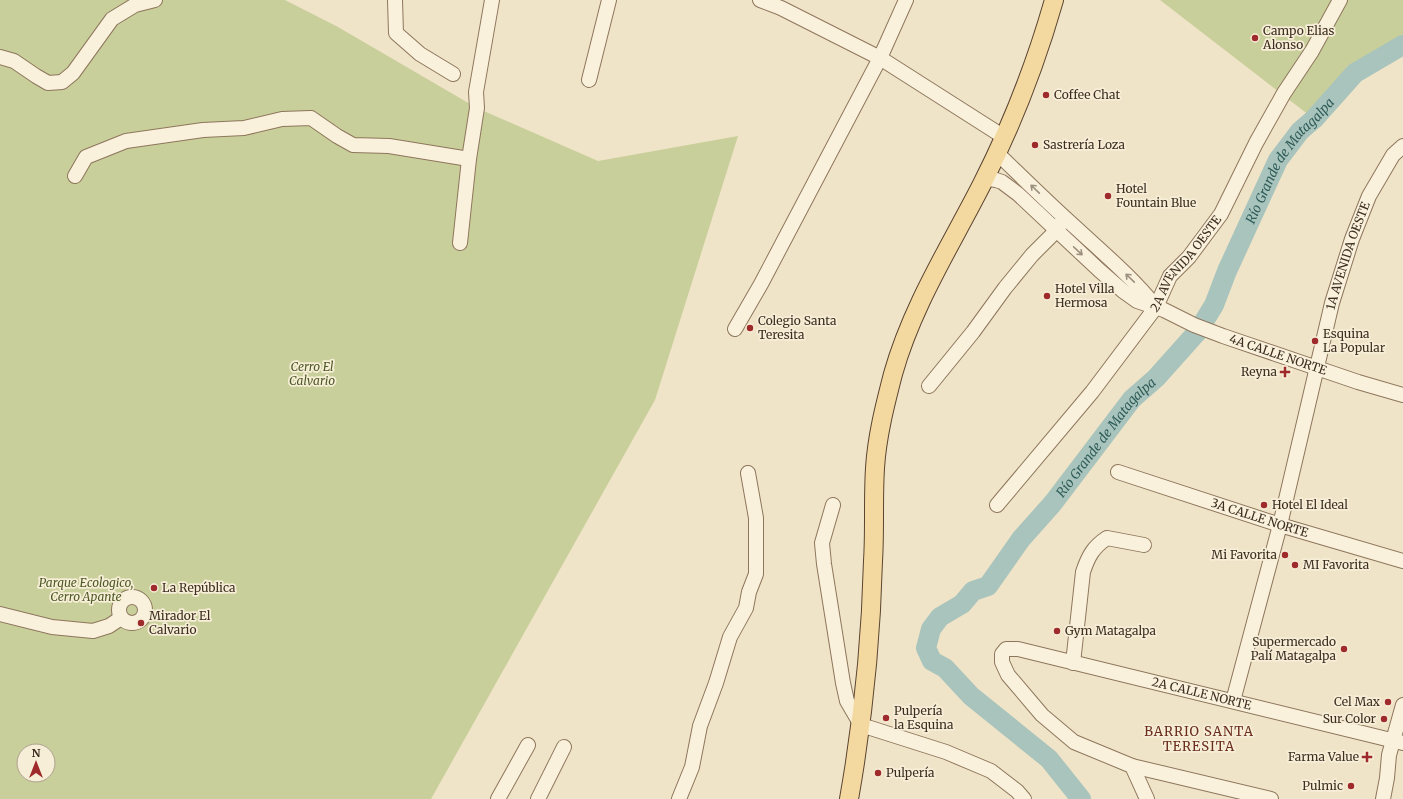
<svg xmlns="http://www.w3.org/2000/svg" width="1403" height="799" viewBox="0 0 1403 799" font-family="Merriweather,serif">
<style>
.green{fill:#c9cf9b;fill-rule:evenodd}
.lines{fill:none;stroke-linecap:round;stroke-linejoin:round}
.river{stroke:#a9c4bc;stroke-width:20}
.minor-casing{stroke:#8d765c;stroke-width:16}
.major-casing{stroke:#5b4430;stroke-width:20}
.minor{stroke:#faf1dc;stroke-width:14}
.major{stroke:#f3d9a0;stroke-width:18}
.oneway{stroke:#9c907e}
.poi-dot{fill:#9e2a2b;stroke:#f7eed8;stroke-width:1.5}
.labels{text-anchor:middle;stroke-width:3.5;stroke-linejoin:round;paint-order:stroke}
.poi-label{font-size:12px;fill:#3d2e20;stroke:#f7eed8;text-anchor:start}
.street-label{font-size:12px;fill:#3d2e20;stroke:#f7eed8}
.park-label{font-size:12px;font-style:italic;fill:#4d5a26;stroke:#f7eed8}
.water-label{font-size:13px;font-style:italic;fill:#2f5d5a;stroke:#f7eed8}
.neighbourhood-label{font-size:13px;letter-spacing:1px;fill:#6b2e1e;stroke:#f7eed8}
</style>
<rect width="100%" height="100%" fill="#f0e4c8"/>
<path class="green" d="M0,0H285L338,27L477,108L598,161L738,136L655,400L431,799H0ZM24,751H48V775H24Z
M1160,0H1403V42L1355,73L1314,119Z"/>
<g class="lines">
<path class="river" id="s1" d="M1081,799L1049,759L971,696L945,668L932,661L926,648L931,629L940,617L962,604L973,591L988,586L1021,539L1053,503L1132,399L1156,378L1198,331L1214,305L1227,271L1278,160L1300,131L1314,119L1355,73L1403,45"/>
<defs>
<g id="minor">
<path d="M395,0L396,33L420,54L453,74"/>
<path d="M760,0L781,8L880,58L1004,137"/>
<path d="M0,57L14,61L36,76L48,83L62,82L73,73L112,19L135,5L155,0"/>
<path d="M589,80L609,0"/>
<path d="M997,153C1023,178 1048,203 1075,227C1103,253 1132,277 1156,307"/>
<path d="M75,176L86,157L126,141L203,130L244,128L282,119L311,118L337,136L353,145L389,146L469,159"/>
<path id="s2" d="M983,183L989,179L996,180L1002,182L1018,194L1099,270L1123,291L1137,301L1164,310L1194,325L1223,336L1358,382L1403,395"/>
<path d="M460,243L469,159L477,108L476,92L492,0"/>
<path d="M735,329L761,284L880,58L906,0"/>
<path d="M929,386L973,332L1005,288L1032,255L1056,231L1061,223"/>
<path id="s3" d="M1118,472L1280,525L1403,561"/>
<path d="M833,505L822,543L824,564L843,683L847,701L861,725L946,752L991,771L1017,791L1024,799"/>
<path id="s4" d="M997,505L1092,392L1156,307L1170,276L1189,257L1221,214L1256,143L1284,93L1312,51L1340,0"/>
<circle cx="132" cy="610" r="13"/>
<path d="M0,614L52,627L93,631L109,626L121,618"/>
<path d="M1073,663L1083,572C1088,557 1093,547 1107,538L1144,545"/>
<path id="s5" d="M1233,701L1280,525L1332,303L1352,239L1369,196L1393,155L1403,146"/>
<path d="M1132,766L1271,799"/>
<path d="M498,799L528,745"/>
<path d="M538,799L564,747"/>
<path d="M679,799L692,767L700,726L716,683L730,637L746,608L749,592L756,574V518L748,473"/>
<path id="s6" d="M1147,799L1132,766L1074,742L1042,715L1008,675L1002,662V654L1006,649H1018L1403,743"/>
<path d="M1383,799L1387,778L1389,755L1403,705"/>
</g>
<path id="major" d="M849,799C863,720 871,641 873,561C875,530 873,499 875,468C877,436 885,405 893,374C912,306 951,245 982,184C1012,125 1036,63 1054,0"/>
</defs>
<use href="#minor" class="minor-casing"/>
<use href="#major" class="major-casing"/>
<use href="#minor" class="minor"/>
<use href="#major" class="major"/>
</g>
<defs><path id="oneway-shaft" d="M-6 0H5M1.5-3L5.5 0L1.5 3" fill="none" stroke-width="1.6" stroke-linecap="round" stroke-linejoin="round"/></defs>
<g class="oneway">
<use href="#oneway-shaft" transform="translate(1035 189) rotate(-136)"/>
<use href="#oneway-shaft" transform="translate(1078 251) rotate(43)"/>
<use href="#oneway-shaft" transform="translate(1130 278) rotate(-136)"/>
</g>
<g class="poi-dot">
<circle cx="1255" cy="38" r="4"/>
<circle cx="1046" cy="95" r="4"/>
<circle cx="1035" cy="145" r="4"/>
<circle cx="1108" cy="196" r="4"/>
<circle cx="1047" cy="296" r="4"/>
<circle cx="750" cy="328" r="4"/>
<circle cx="1315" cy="341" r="4"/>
<path d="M1283 366h4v4h4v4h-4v4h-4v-4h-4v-4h4z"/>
<circle cx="1264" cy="505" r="4"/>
<circle cx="1285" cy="555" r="4"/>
<circle cx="1295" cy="565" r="4"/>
<circle cx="154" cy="588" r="4"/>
<circle cx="141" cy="623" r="4"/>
<circle cx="1057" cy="631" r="4"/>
<circle cx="1344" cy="649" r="4"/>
<circle cx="1388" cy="702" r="4"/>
<circle cx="886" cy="718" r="4"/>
<circle cx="1384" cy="719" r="4"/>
<path d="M1365 751h4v4h4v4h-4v4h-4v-4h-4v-4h4z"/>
<circle cx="878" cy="773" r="4"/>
<circle cx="1351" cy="786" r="4"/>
</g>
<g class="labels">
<g class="poi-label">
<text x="1263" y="35">Campo Elias<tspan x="1263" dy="14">Alonso</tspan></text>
<text x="1054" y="99">Coffee Chat</text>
<text x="1043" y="149">Sastrería Loza</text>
<text x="1116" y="193">Hotel<tspan x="1116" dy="14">Fountain Blue</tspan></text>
<text x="1055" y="293">Hotel Villa<tspan x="1055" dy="14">Hermosa</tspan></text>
<text x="758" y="325">Colegio Santa<tspan x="758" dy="14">Teresita</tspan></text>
<text x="1323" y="338">Esquina<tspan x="1323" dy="14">La Popular</tspan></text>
<text x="1277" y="376" text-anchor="end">Reyna</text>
<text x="1272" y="509">Hotel El Ideal</text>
<text x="1277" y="559" text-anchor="end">Mi Favorita</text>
<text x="1303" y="569">MI Favorita</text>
<text x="162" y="592">La República</text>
<text x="149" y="620">Mirador El<tspan x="149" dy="14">Calvario</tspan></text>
<text x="1065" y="635">Gym Matagalpa</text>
<text x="1336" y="646" text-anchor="end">Supermercado<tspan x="1336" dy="14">Palí Matagalpa</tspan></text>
<text x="1380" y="706" text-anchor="end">Cel Max</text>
<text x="894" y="715">Pulpería<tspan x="894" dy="14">la Esquina</tspan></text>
<text x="1376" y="723" text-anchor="end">Sur Color</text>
<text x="1359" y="761" text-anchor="end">Farma Value</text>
<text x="886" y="777">Pulpería</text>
<text x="1343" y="790" text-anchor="end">Pulmic</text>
</g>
<g class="street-label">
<text dy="4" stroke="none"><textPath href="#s5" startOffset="460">1A AVENIDA OESTE</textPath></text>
<text dy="4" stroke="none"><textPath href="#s4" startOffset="307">2A AVENIDA OESTE</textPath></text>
<text dy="4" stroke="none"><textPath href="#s2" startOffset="352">4A CALLE NORTE</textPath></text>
<text dy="4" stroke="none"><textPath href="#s3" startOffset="149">3A CALLE NORTE</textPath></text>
<text dy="4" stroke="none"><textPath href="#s6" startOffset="423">2A CALLE NORTE</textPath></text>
</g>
<g class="park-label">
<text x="312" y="371">Cerro El<tspan x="312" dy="14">Calvario</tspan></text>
<text x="86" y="587">Parque Ecologico,<tspan x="86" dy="14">Cerro Apante</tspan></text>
</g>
<g class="water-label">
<text dy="5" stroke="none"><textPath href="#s1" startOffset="838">Río Grande de Matagalpa</textPath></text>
<text dy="5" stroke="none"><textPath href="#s1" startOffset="502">Río Grande de Matagalpa</textPath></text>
</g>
<g class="neighbourhood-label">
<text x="1199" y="736">BARRIO SANTA<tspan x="1199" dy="15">TERESITA</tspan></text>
</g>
</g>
<g transform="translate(36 763)"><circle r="19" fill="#f7eed8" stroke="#ada18e"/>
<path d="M0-3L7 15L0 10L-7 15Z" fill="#9e2a2b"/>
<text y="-6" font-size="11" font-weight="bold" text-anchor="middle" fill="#3d2e20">N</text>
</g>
</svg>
